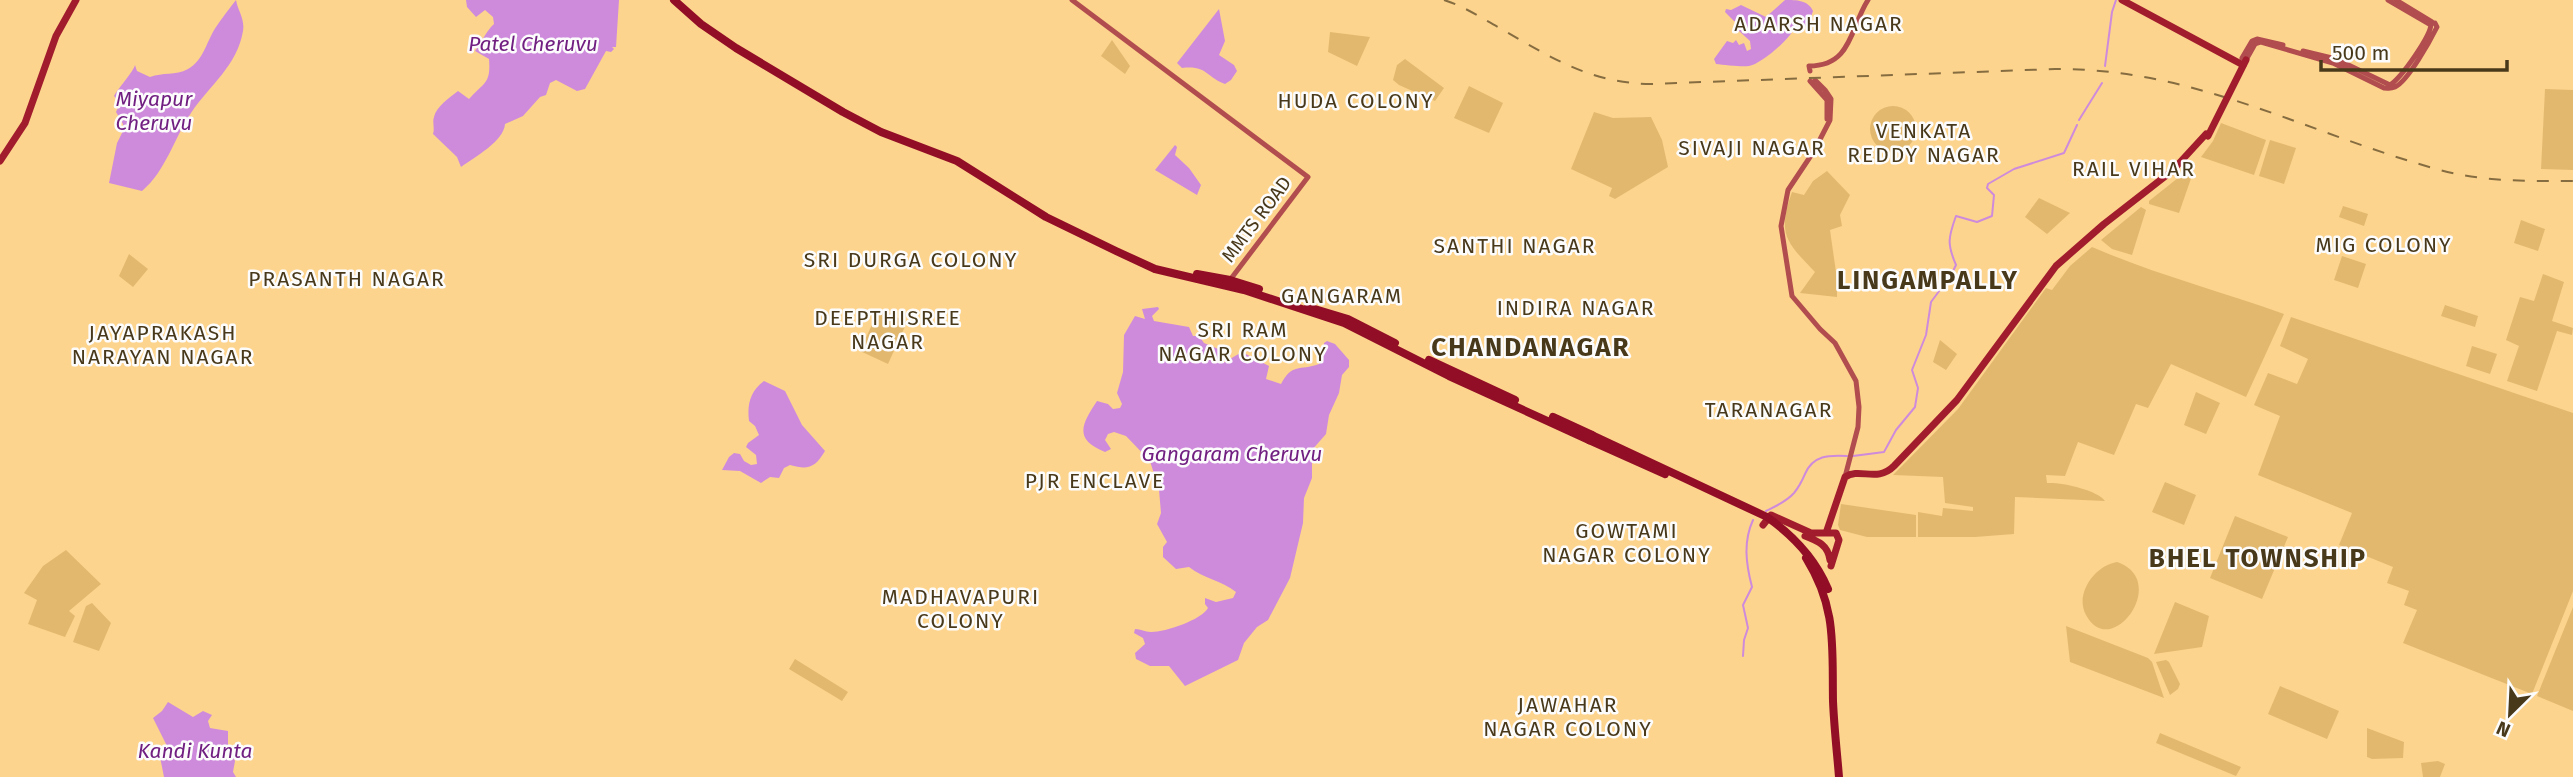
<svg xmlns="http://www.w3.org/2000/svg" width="2573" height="777" viewBox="0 0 2573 777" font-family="'Fira Sans',sans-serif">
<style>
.green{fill:#e2b86f}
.water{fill:#ce8bdc}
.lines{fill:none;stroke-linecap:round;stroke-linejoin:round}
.stream{stroke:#ce8bdc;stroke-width:2}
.secondary{stroke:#b14c4f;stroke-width:5}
.primary{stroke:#a11d2e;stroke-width:7}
.trunk{stroke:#920e26;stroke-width:8}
.rail{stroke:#866d41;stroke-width:2;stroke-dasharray:12 12;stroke-linecap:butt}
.primary-bridge{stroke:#a11d2e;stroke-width:7}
.trunk-bridge{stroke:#920e26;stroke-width:8}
.labels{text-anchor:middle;stroke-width:5;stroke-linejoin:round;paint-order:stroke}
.street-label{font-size:19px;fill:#49391b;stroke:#fcfcfc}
.neighbourhood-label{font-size:21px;letter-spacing:2px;fill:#49391b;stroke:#fcfcfc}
.water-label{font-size:21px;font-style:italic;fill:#711f81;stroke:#fcfcfc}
.district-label{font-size:26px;font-weight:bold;letter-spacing:2px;fill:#49391b;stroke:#fcfcfc}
</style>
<rect width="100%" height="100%" fill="#fdd48d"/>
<path class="green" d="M1330,32L1370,37L1357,66L1328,52Z
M1112,40L1130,66L1125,74L1101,56Z
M1405,59L1444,88L1435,101L1399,85L1393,80L1397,65Z
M1469,86L1503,103L1489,133L1454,118Z
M2545,89L2573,90V170L2541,169Z
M1870 129a23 23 0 1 1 46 0a23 23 0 1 1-46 0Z
M1594,112L1613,118L1651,117L1662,140L1668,167L1615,199L1609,196L1612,188L1571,169Z
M2221,123L2266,140L2254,175L2201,157L2213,141Z
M2270,140L2296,148L2284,184L2259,176Z
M2193,166L2194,170L2179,213L2149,204V201Z
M1827,171L1850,195L1840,215L1842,226L1830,230L1837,279V297L1800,293L1815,272C1786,242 1777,234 1792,192L1804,195L1813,181Z
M2039,198L2070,213L2047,234L2025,217Z
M2343,206L2368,214L2364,226L2339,217Z
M2141,207L2146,210L2132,255L2112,249L2101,240Z
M2521,220L2545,229L2538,251L2514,243Z
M2092,247C2154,274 2220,291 2284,314L2246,397L2171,364L2148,408L2136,404L2114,455L2078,442L2065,476L2046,475L2047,483C2061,482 2098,490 2105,501L2015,497L2014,534L1975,537H1918V512L1942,516L1943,508L1973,511V507L1945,503L1943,477L1893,475L1958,409L2046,288L2052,290L2070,266Z
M129,254L148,269L133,287L119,276Z
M2342,256L2366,264L2358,288L2334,280Z
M2543,274L2564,282L2552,321L2573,328L2572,335L2557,331L2537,391L2507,381L2519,346L2506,340L2520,297L2534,301Z
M2445,305L2478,316L2475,327L2441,316Z
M879,309L907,322L888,364L860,351Z
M2291,317L2573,413V591L2532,694L2403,643L2417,610L2404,605L2409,591L2387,583L2393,567L2339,545L2352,513L2258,475L2280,416L2254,405L2268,373L2297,384L2308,359L2280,346Z
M1940,340L1957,354L1946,370L1933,362Z
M2472,346L2497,354L2490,374L2466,366Z
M2196,392L2220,403L2206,434L2184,425Z
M2165,482L2196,495L2184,525L2152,512Z
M1841,504L1916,515V537H1867L1840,530L1838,525Z
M2235,516L2288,537L2262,599L2210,578Z
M66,550L101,584L69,611L75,616L65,637L28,624L37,600L24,593L43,566Z
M2117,562C2171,580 2111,662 2086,615C2074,593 2096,565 2117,562Z
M2175,602L2209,616L2202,647L2154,654Z
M92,603L111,623L99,651L73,642L86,606Z
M2573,607V711L2537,696Z
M2066,626L2148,658L2152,662L2164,698L2070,662Z
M795,659L848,692L842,701L789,669Z
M2166,660L2169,662L2180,684L2178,689L2170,695L2156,662Z
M2280,686L2339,711L2327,739L2268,714Z
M2367,728L2404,742L2403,758L2372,759L2367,757Z
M2160,733L2241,767L2236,776L2156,743Z
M2438,761L2445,764L2440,777H2423L2421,763Z"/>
<path class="water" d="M236,0C238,11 245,19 243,31C237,66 210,85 191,113C174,138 166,171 142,191L109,183L117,143L123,131V124L116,112L120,103L114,96C120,86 133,72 135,65L137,71L150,77C163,72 175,76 188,69C204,60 206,42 216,27C222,18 229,9 236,0Z
M466,0H619L616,47H612L614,49L611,52L606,51L585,89L577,91L556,80L550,83L546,95L540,97L523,116L505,124C504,141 475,157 461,167L457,157L433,134C435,128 432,122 434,117C436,107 450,97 458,91L469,99C484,82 491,84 489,59L475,51C482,42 486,31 494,24L493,17L485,10L476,17L467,7Z
M1785,0C1797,0 1808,0 1813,11L1808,26H1795C1793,37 1760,65 1749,66C1743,67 1724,65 1716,64L1714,59L1727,41L1733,43L1736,40L1739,45L1744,43L1747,51L1751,49L1750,41L1739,31L1737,22L1734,21L1725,12L1726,9L1731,10L1741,5L1766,17Z
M1219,9L1225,41L1219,55L1234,65L1237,71L1231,80L1225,84C1206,77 1207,65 1182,68L1177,63Z
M1175,145L1177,147L1175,155L1189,168L1201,185L1197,195L1155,170Z
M1158,307L1159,309L1152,316L1154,321L1189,327L1193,336H1199L1204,343L1223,351V363L1242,352L1269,366L1266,379L1281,384C1292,363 1299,371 1319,364L1323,358L1324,343L1327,341L1335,344L1349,360V367L1342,375L1339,393L1329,415L1326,434L1312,450V478L1304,498L1303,523L1290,578L1268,620L1257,627L1244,643L1238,660L1185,686L1169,666H1150L1136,659L1135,653L1145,644L1143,638L1134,633L1135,629C1141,629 1145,632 1151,632C1166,632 1201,620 1208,608L1205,604V598L1216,602L1233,598L1236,592C1221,580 1204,579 1189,567L1176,569L1163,557V547L1167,542L1157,524L1161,513L1159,490L1150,461L1126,436L1114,432L1108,434L1105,440L1111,449L1105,452C1073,439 1082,424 1097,401L1108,404L1113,409L1120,408L1122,404L1117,393L1123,372L1124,335L1135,316L1145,319L1142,309Z
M764,381L785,391L802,425L825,451C815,468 808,470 790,465L784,468L779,478L770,477L761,483L740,471L722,470L729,457L734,453L740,454L744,461L751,465L757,464L756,455L746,447L748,443L759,435L755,426L749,421C747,405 750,391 764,381Z
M168,702L193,717L203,711L212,715L208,721L210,728L228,731V744L235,761L233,772L236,777H164L160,757L154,752L159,748H168L153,718L162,711Z"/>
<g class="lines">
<path class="stream" d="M2105,66L2112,12L2116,0
M2079,120L2102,83
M1853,456L1884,452L1896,430L1915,407L1918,388L1912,370L1926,335L1931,302L1951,275L1956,265C1947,244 1948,238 1956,216L1977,222L1992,216L1994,195L1987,188L1988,184L2014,169L2064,153L2077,125
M1766,511C1776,506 1786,502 1794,493C1799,487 1802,481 1805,474C1813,455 1829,455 1847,456
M1743,656L1744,640L1748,628L1743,605L1752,587C1746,564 1743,542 1753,520"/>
<path class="secondary" d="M1072,0L1308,177L1230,280
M2388,0L2431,25
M2396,0L2432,22
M2303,51L2336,59L2390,85C2401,78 2432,35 2431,23
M2242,58L2252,41L2257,39L2283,45
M2246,60L2255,44L2261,42L2333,63L2384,88C2389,88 2390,89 2395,87C2408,81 2430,41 2437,27L2435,23H2431
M1810,71L1809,66C1852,66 1850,28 1868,0
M1815,80L1825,90L1831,99L1830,120L1814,151L1788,190L1781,226L1792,296L1820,329L1835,343L1856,381L1859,407L1858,427L1845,477
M1810,81L1827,100V119"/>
<path class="primary" d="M2122,0L2243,65
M0,161L25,123L56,36L76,0
M1763,525L1771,515L1811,533H1836L1839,540L1831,566
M1826,533L1845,477C1860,467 1877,483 1894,466L1957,400L2056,266L2104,224L2172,171L2206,134
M1805,536C1818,541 1828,545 1830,560"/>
<path class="trunk" d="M674,0L701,24L736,48L843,112L881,132L957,161L1046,217L1116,251L1155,269L1244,290L1344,323L1449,376L1589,440
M1197,274L1230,280L1259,289
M1308,307L1348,319L1395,343
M1429,360L1515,400
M1553,417L1592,435
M1806,558C1837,608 1832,645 1833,701C1834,726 1837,752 1839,777"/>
<path class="rail" d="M1444,0C1463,6 1480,17 1498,27C1549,56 1588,83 1650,84L2055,69C2196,68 2308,134 2440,170C2484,182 2528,181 2573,181"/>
<path class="primary-bridge" d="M2208,136L2246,60"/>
<path class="trunk-bridge" d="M1592,435L1767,517C1794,536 1815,558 1828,589
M1589,440L1665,474"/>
</g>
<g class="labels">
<g class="street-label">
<text transform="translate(1256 219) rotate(-53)" y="7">MMTS ROAD</text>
</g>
<g class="neighbourhood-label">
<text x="1819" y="31">ADARSH NAGAR</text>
<text x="1356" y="108">HUDA COLONY</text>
<text x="1924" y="138">VENKATA<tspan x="1924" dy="24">REDDY NAGAR</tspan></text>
<text x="1752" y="155">SIVAJI NAGAR</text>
<text x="2134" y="176">RAIL VIHAR</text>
<text x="2384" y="252">MIG COLONY</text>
<text x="1515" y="253">SANTHI NAGAR</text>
<text x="911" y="267">SRI DURGA COLONY</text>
<text x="347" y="286">PRASANTH NAGAR</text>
<text x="1342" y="303">GANGARAM</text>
<text x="1576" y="315">INDIRA NAGAR</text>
<text x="888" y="325">DEEPTHISREE<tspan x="888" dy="24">NAGAR</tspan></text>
<text x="1243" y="337">SRI RAM<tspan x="1243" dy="24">NAGAR COLONY</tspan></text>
<text x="163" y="340">JAYAPRAKASH<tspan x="163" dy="24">NARAYAN NAGAR</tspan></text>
<text x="1769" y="417">TARANAGAR</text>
<text x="1095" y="488">PJR ENCLAVE</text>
<text x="1627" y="538">GOWTAMI<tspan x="1627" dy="24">NAGAR COLONY</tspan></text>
<text x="961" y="604">MADHAVAPURI<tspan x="961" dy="24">COLONY</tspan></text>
<text x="1568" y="712">JAWAHAR<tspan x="1568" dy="24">NAGAR COLONY</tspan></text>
</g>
<g class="water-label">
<text x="533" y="51">Patel Cheruvu</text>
<text x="154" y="106">Miyapur<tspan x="154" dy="24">Cheruvu</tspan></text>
<text x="1232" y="461">Gangaram Cheruvu</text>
<text x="195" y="758">Kandi Kunta</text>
</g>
<g class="district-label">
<text x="1928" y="289">LINGAMPALLY</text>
<text x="1531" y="356">CHANDANAGAR</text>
<text x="2258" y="567">BHEL TOWNSHIP</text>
</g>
</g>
<g transform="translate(2510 714) rotate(204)" stroke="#fcfcfc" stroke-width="5" paint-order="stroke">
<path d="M0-5L12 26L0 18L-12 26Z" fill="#49391b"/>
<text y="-10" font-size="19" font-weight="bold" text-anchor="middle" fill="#49391b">N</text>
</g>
<path d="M2321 60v10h186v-10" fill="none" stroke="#49391b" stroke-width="3.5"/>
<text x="2332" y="60" font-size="21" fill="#49391b" stroke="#fcfcfc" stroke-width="5" paint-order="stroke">500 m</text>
</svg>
